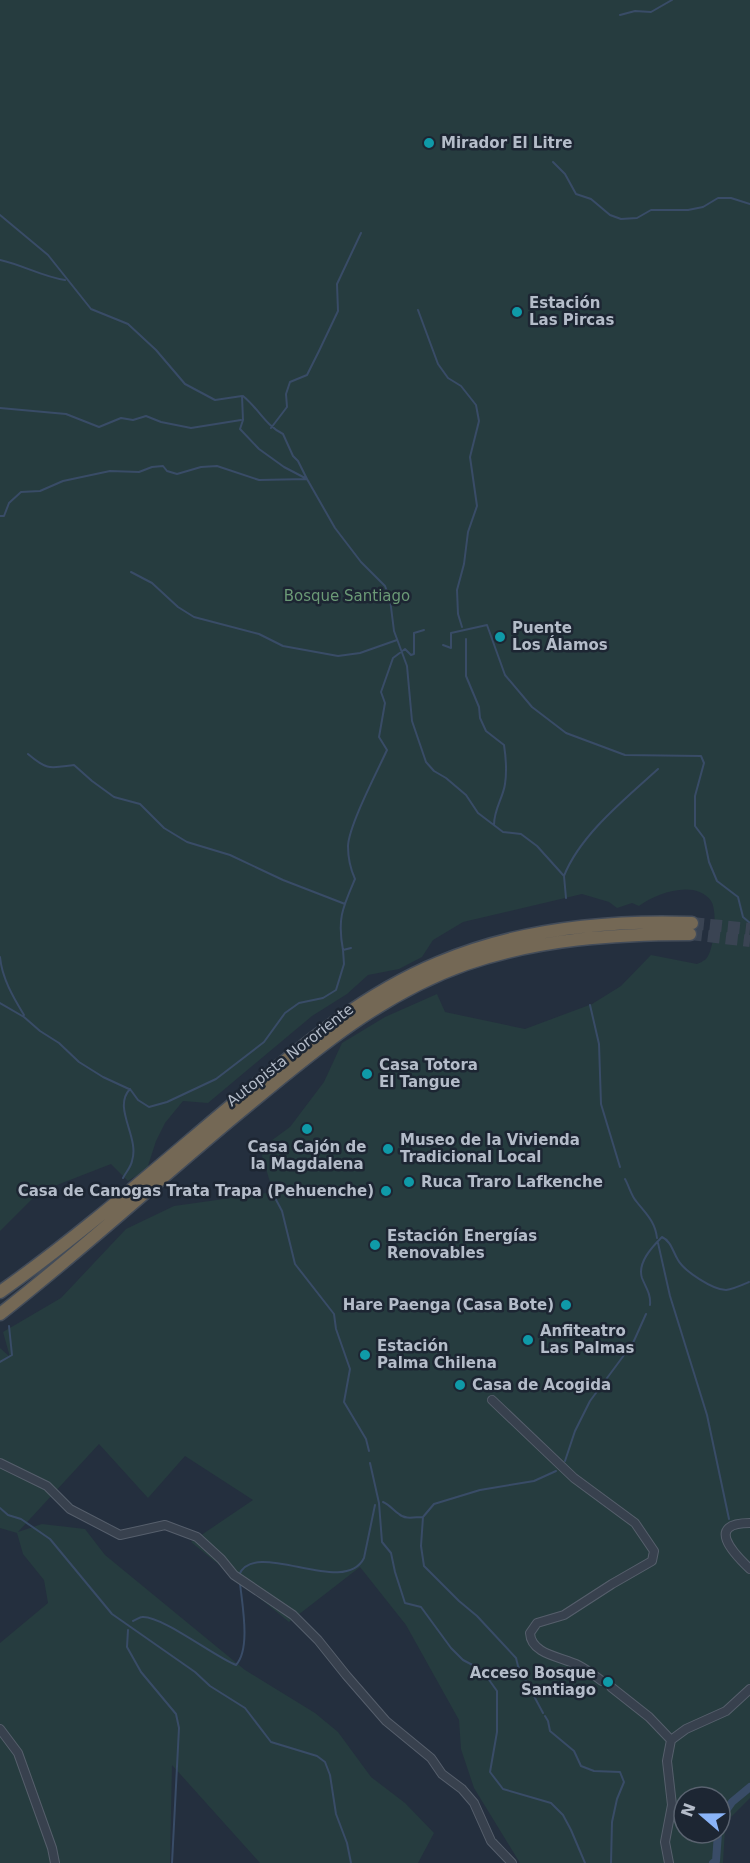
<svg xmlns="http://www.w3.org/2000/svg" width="750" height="1863" viewBox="0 0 750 1863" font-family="'DejaVu Sans',sans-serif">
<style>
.green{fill:#263c3f;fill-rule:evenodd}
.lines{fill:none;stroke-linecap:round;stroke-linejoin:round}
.stream{stroke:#394c67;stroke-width:2}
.canal{stroke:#394c67;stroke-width:8}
.highway-tunnel{stroke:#3a4453;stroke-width:12;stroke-dasharray:12 6;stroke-linecap:butt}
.minor-casing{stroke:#565f6c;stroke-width:10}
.highway-casing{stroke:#434c59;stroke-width:15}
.minor{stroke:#38414e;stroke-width:8}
.highway{stroke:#746855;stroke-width:12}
.culture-dot{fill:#0f9aa8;stroke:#1d2633;stroke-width:2}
.labels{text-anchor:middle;stroke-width:5;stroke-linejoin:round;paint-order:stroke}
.poi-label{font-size:15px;font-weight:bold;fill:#b4bcc9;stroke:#1d2633;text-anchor:start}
.park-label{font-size:15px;fill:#6b9a76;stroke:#1d2633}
.street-label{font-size:15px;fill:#b4bcc9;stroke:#1d2633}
</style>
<rect width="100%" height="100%" fill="#242f3e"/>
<path class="green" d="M0,0H750V1798L730,1818L725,1829L723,1863H520L474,1788L461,1749L459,1720L406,1625L360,1567L289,1622L191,1542L253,1500L185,1456L148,1498L99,1444L18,1532L42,1524L85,1529L105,1555L245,1670L315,1713L338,1732L371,1777L405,1803L434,1833L418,1863H260L172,1765L170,1863H0V1643L48,1603L44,1580L23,1554L17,1533L0,1528V1348L10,1357L3,1332L61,1298L126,1229L174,1206L273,1192L260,1149L290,1127L324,1082L342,1043L385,1017L437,994L445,1012L525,1029L592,1004L621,986L651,955L697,964C698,964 705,960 706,959C714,951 718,911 711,901C696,879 656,893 639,906L632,903L617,908L609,902L582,894L463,922L433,940L422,957L399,969L368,975L347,994L312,1016L208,1103L183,1101L165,1123L156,1141L147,1169L128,1181L111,1164L39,1192L0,1231ZM684,1797H720V1833H684Z"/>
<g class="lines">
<path class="stream" d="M620,15L635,11L651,12L672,0
M553,162L565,174L576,194L591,199L610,215L621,219L637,218L651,210H688L703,207L718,198H731L750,204
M0,215L48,255L91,309L128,324L156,350L185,384L215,400L242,396L243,420L240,429L259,449L284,467L307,479L335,528L361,562L385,586L390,599L394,631L407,666L412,721L426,762L434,771L446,778L466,795L478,813L503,832L521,834L537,846L564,876L566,898
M0,260C23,265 43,277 65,280
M418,310L438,364L448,378L461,386L476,405L479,421L470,457L477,506L468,532L464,564L457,590L458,614L462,627
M0,408L66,414L99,427L121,418L133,420L146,416L161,422L191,428L241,420
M271,428L287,407L286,394L290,382L307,375L319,351L338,311L337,284L361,233
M0,516H4L9,503L21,492L40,491L63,481L110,471L139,472L152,467L163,466L167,471L177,474L201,467L217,466L259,480L307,479L298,461L293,456L283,434C265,425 259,409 243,396
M131,572L152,583L178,607L194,617L259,634L283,646L338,656L360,653L397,640
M466,639V676L479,707L480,718L486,731L504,745C506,758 507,771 505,784C503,798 494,809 494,825
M443,645L451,648V633L487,625L505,675L532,707L566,733L625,755L701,756L704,763L695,796V826L704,838L709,862L717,881L738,897L743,917L750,923
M28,754C48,771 50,768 74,765L92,781L114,797L140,804L164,828L187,842L230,855L283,880L345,904
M564,876C580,835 625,799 658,769
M351,948L343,950C337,918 343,907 355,879C350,868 348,858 348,846C349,825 377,772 387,750L379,737L385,703L381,692L393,658L405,649L411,655L414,654V633L424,630
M0,957C2,978 13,997 24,1015
M0,1003L24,1017L40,1031L59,1043L79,1062L103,1077L129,1089
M590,1005L599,1044L601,1104L620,1167
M130,1089L138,1100L149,1107L167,1102L216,1079L264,1042L285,1013L299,1003L323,998L336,990L344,964L343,950
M123,1178C126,1172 131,1167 132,1161C140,1137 112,1108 130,1089
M625,1179C629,1186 631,1195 636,1201C646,1214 655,1221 657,1238
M273,1194L282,1211L295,1264L334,1314L336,1329L350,1369L344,1402L366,1439L369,1451
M658,1243L670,1296L707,1415L729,1519
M650,1305C651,1294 646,1288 642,1278C637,1263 652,1247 662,1237C671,1241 673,1252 678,1260C684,1271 713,1290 726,1290C733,1289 742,1285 749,1282
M0,1362L12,1355L9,1326
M565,1461L575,1431L590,1401L633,1343L646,1314
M370,1463L379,1503L382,1542L391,1553L395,1572L405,1603L421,1607L451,1648L463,1660L482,1670L497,1691V1732L490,1772L503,1789L551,1803L563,1815L571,1830L585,1863
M383,1502C390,1505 393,1510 399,1514C405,1520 415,1517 423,1517
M0,1508L8,1515L21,1519L50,1539L112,1614L195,1672L210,1686L245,1708L271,1742L317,1756L325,1762L330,1775L336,1814L347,1843L351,1863
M239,1575C255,1537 344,1598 364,1558L375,1505
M133,1621C136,1620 140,1617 142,1617C161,1615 215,1657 236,1665C251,1649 242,1604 240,1583
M128,1630L127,1647L141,1672L176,1714L179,1728L172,1863
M543,1713L518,1666L516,1658L477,1616L459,1601L424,1566L421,1546L423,1517L434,1504L480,1490L534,1481L556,1471
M545,1716L548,1721L550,1731L574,1751L581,1766L594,1771L620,1772L624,1782L617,1799L612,1822L611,1863"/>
<path class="canal" d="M720,1819L732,1802L750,1787
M713,1863L716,1861L718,1833"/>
<path class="highway-tunnel" d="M692,923L750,929
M690,934L750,941"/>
<defs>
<path id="minor" d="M492,1400L574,1478L635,1523L654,1551L652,1561L612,1584L564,1615L537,1623L530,1633C531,1655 563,1657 578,1665C586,1669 594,1675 602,1681
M0,1463L47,1486L70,1509L120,1535L165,1525L197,1537L221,1559L234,1575L293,1615L318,1640L346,1675L386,1721L431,1758L442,1774L462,1789L474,1803L491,1841L512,1863
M750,1523C705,1523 733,1553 750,1569
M611,1687L649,1717L671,1740
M0,1729L18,1753L52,1848L55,1863
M669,1863L665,1842L672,1805L667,1761L671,1740L686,1729L726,1711L750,1689"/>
<path id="highway" d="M0,1292C84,1233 161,1164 240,1098C302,1046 363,994 438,963C518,929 606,920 692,923
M0,1314C82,1250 159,1179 240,1112C310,1054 378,995 466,964C539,939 614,934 690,934"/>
</defs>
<use href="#minor" class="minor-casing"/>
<use href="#highway" class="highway-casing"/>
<use href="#minor" class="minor"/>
<use href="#highway" class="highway"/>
</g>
<g class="culture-dot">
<circle cx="429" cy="143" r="6"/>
<circle cx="517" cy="312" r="6"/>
<circle cx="500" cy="637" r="6"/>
<circle cx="367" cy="1074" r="6"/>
<circle cx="307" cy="1129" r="6"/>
<circle cx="388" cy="1149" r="6"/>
<circle cx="409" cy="1182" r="6"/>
<circle cx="386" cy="1191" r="6"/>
<circle cx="375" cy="1245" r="6"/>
<circle cx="566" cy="1305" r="6"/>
<circle cx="528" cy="1340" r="6"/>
<circle cx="365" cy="1355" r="6"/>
<circle cx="460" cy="1385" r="6"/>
<circle cx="608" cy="1682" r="6"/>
</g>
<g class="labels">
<g class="poi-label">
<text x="441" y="148">Mirador El Litre</text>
<text x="529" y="308">Estación<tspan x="529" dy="17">Las Pircas</tspan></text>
<text x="512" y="633">Puente<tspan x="512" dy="17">Los Álamos</tspan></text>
<text x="379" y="1070">Casa Totora<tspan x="379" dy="17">El Tangue</tspan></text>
<text x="400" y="1145">Museo de la Vivienda<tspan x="400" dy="17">Tradicional Local</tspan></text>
<text x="307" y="1152" text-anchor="middle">Casa Cajón de<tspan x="307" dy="17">la Magdalena</tspan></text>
<text x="421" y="1187">Ruca Traro Lafkenche</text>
<text x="374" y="1196" text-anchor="end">Casa de Canogas Trata Trapa (Pehuenche)</text>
<text x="387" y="1241">Estación Energías<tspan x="387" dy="17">Renovables</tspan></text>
<text x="554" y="1310" text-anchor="end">Hare Paenga (Casa Bote)</text>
<text x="540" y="1336">Anfiteatro<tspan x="540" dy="17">Las Palmas</tspan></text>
<text x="377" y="1351">Estación<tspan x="377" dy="17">Palma Chilena</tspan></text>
<text x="472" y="1390">Casa de Acogida</text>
<text x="596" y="1678" text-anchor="end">Acceso Bosque<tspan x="596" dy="17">Santiago</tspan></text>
</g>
<g class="park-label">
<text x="347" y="601">Bosque Santiago</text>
</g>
<g class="street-label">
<text transform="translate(290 1055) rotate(-38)" y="5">Autopista Nororiente</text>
</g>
</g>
<g transform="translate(702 1815) rotate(290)"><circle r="28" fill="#1d2633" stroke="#59626f" stroke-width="1.5"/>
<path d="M0-4.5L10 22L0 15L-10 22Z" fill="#8ab4f8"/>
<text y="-9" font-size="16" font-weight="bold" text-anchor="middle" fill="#b4bcc9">N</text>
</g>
</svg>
